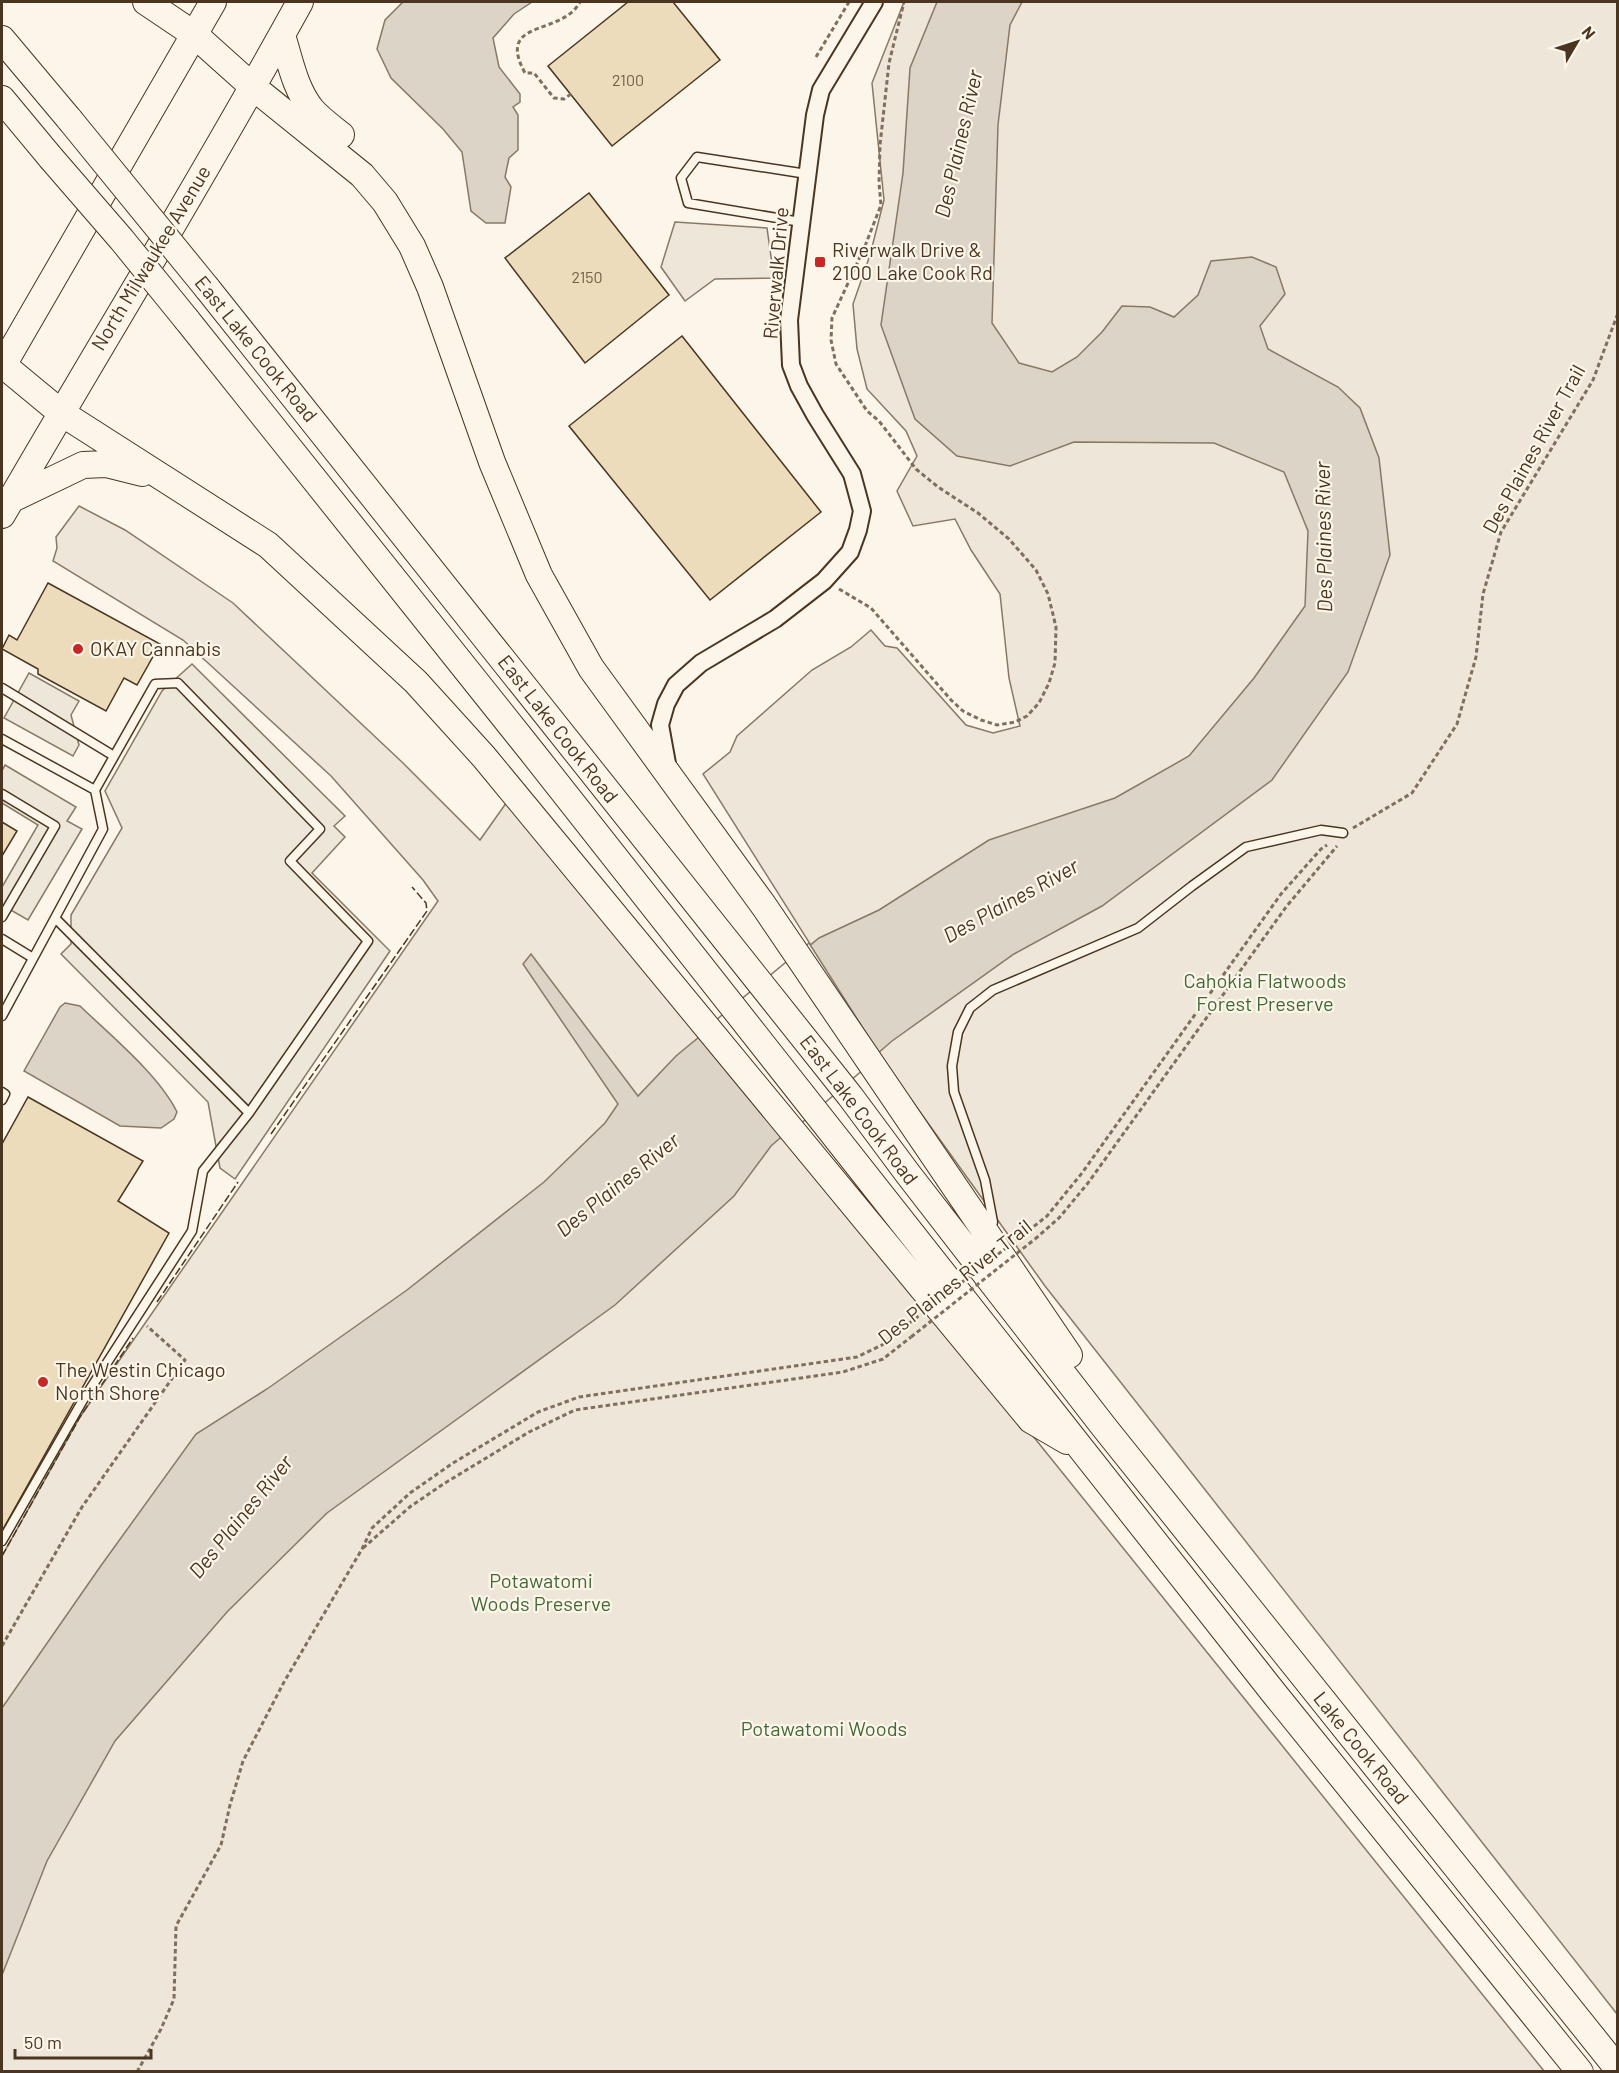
<svg xmlns="http://www.w3.org/2000/svg" width="1619" height="2073" viewBox="0 0 1619 2073" font-family="Barlow,sans-serif">
<style>
.green{fill:#ede6d9;stroke:#887966;stroke-width:1.5}
.parking{fill:#ede7d9;stroke:#887966;stroke-width:1.5}
.water{fill:#dcd4c6;stroke:#887966;stroke-width:1.5}
.pier{fill:#fbf6e9;stroke:#887966;stroke-width:1.5}
.building{fill:#ecdcbc;stroke:#4a3520;stroke-width:1.5}
.lines{fill:none;stroke-linecap:round;stroke-linejoin:round}
.lane-casing{stroke:#4a3520;stroke-width:11}
.street-casing{stroke:#4a3520;stroke-width:20}
.primary-casing{stroke:#4a3520;stroke-width:28}
.path{stroke:#7f6f5c;stroke-width:3;stroke-dasharray:4.5 3;stroke-linecap:butt}
.lane{stroke:#fbf6e9;stroke-width:8}
.street{stroke:#fbf6e9;stroke-width:16}
.primary{stroke:#fbf6e9;stroke-width:26}
.primary-bridge-casing{stroke:#4a3520;stroke-width:28;stroke-linecap:butt}
.path-bridge{stroke:#7f6f5c;stroke-width:3;stroke-dasharray:4.5 3;stroke-linecap:butt}
.primary-bridge{stroke:#fbf6e9;stroke-width:26}
.fence{stroke:#4a3520;stroke-width:1.5;stroke-dasharray:8 3;stroke-linecap:butt}
.poi-dot{fill:#c62828;stroke:#fbf6e9;stroke-width:2}
.labels{text-anchor:middle;stroke-width:4.5;stroke-linejoin:round;paint-order:stroke}
.number-label{font-size:16px;fill:#725f47}
.poi-label{font-size:20px;fill:#4a3520;stroke:#fbf6e9;text-anchor:start}
.street-label{font-size:20px;fill:#4a3520;stroke:#fbf6e9}
.park-label{font-size:20px;fill:#436837;stroke:#fbf6e9}
.water-label{font-size:21px;font-style:italic;fill:#4a3520;stroke:#fbf6e9}
</style>
<rect width="100%" height="100%" fill="#fbf6e9"/>
<path class="green" d="M904,2H1617V2014L1045,1286L887,1066L703,774L730,752L737,736L812,670L851,647L871,630L885,646L897,648L966,725L993,733L1020,726L1009,678L1000,594L971,550L955,519L913,526L897,491L917,456L906,431L867,389L857,349L853,304L870,255L884,200L872,83Z
M675,222L767,228L774,278L715,279L685,301L661,267Z
M79,506L125,530L233,603L403,763L480,840L509,799L946,1328L1544,2071L2,2072V1556L80,1417L438,901L423,880L331,776L183,640L53,561L57,548L56,537Z"/>
<path class="parking" d="M192,664L345,816L334,826L345,837L312,873L390,951L235,1179L220,1168L208,1102L61,954L71,944V915L122,828L105,791L162,691Z
M29,673L79,701L71,715L79,745L73,756L4,718Z
M5,765L76,807L67,821L82,829L28,920L2,905V887L38,825L2,803V771Z"/>
<path class="water" d="M403,2H532L514,14L493,38L499,67L520,94V102L513,107L518,115V150L509,158L505,177L511,187L505,223H486L471,211L462,152L443,129L391,78L377,49L385,20Z
M937,2H1022L1010,25L998,125L992,323L1019,363L1052,372L1077,357L1102,332L1122,306L1150,307L1174,317L1198,295L1211,261L1252,257L1276,267L1285,294L1260,326L1268,349L1338,387L1360,408L1379,458L1390,555L1348,672L1272,780L1102,906L1014,954L892,1041L771,1146L734,1196L615,1305L327,1513L227,1612L115,1741L47,1861L2,1975V1708L100,1567L196,1434L267,1389L407,1290L544,1182L605,1123L618,1104L523,964L531,954L638,1096L676,1056L819,938L879,910L989,840L1115,798L1189,756L1254,678L1305,606L1308,531L1284,472L1214,443L1074,442L1010,466L957,456L915,419L881,325L903,173L910,68Z
M65,1003L80,1006C110,1035 159,1075 177,1112L174,1119L161,1128L120,1126L24,1071L60,1007Z"/>
<path class="pier" d="M809,943L880,1055L783,1139L698,1035Z"/>
<path class="building" d="M628,2H673L720,60L612,146L548,66Z
M589,193L669,295L585,363L505,258Z
M682,336L821,512L710,600L569,426Z
M48,583L160,644L137,685L124,678L106,711L38,674V669L2,649L9,635L17,640Z
M2,822L17,831L2,856Z
M28,1097L143,1161L118,1201L169,1233L2,1531V1144Z"/>
<g class="lines">
<defs>
<path id="lane" d="M801,222L688,203L681,178L697,157L807,174
M2,688L114,756
M2,739L95,790
M2,794L55,826L2,917
M55,918L249,1113
M2,939L33,958
M2,1016L103,829L95,790L155,684L178,683L320,829L290,861L368,941L249,1113L203,1171L192,1231L83,1400L2,1541
M2,1092L5,1094L2,1100
M990,1230L993,1222L985,1180L954,1092L952,1066L958,1032L970,1008L993,990L1138,928L1192,886L1246,847L1321,830L1343,833"/>
<path id="street" d="M668,769L660,725L666,704L676,685L701,663L775,619L824,581L850,552L858,530L862,511L852,474L815,415L799,386L791,365L789,320L815,115L821,90L874,2"/>
<path id="primary" d="M146,2L195,35L253,87L362,175L385,202L412,246L430,287L492,462L539,575L591,668L764,906L1069,1355
M282,35C290,61 295,89 312,110C320,119 331,127 341,135
M2,39L70,120
M2,99L51,158
M207,288L850,1096L908,1174L1104,1427L1618,2069
M187,320L532,752L1273,1692L1580,2072
M2,364L60,412L268,545L416,682L484,757L1031,1420L1067,1441
M2,367L213,2
M10,500L83,465L106,464L142,473
M2,515C101,344 205,175 300,2"/>
</defs>
<use href="#lane" class="lane-casing"/>
<use href="#street" class="street-casing"/>
<use href="#primary" class="primary-casing"/>
<path class="path" d="M816,57L849,2
M571,94L564,99L554,98L534,73H525C500,27 542,33 568,15C573,12 577,7 580,2
M839,589L871,608L951,700L963,711L981,720L997,725L1015,722L1027,716L1039,703L1049,683L1055,663L1056,627L1048,594L1036,570L1009,539L978,513L938,487L916,469L879,421L867,411L836,364L831,340L832,318L865,246L881,205L879,183L880,145L889,63L904,2
M1353,828L1412,793L1457,724L1476,657L1483,594L1501,532L1593,380L1618,313
M1028,1231L1047,1216L1082,1173L1281,894L1321,849L1327,845
M1035,1239L1059,1218L1088,1183L1286,907L1337,846
M363,1548L411,1506L445,1483L529,1432L575,1410L843,1372L883,1359L911,1337
M2,1646L82,1507L185,1360L147,1326
M137,2072L161,2029L174,1999L176,1926L221,1845L230,1805L243,1761L284,1682L362,1549L372,1528L410,1493L453,1463L538,1412L579,1397L857,1357L884,1344L903,1328"/>
<use href="#lane" class="lane"/>
<use href="#street" class="street"/>
<use href="#primary" class="primary"/>
<defs>
<path id="primary-bridge" d="M70,120L207,288
M51,158L122,240L187,320"/>
</defs>
<use href="#primary-bridge" class="primary-bridge-casing"/>
<path class="path-bridge" d="M903,1328L1028,1231
M911,1337L1035,1239"/>
<use href="#primary-bridge" class="primary-bridge"/>
<path class="fence" d="M271,1134L427,911L426,903L412,887
M157,1302L238,1182
M2,1556L80,1417L133,1338"/>
</g>
<g class="poi-dot">
<rect x="814" y="256" width="12" height="12" rx="3"/>
<circle cx="78" cy="649" r="6"/>
<circle cx="43" cy="1382" r="6"/>
</g>
<g class="labels">
<g class="number-label">
<text x="628" y="86">2100</text>
<text x="587" y="283">2150</text>
</g>
<g class="poi-label">
<text x="832" y="257">Riverwalk Drive &amp;<tspan x="832" dy="23">2100 Lake Cook Rd</tspan></text>
<text x="90" y="656">OKAY Cannabis</text>
<text x="55" y="1377">The Westin Chicago<tspan x="55" dy="23">North Shore</tspan></text>
</g>
<g class="street-label">
<text transform="translate(151 258) rotate(-59)" y="7">North Milwaukee Avenue</text>
<text transform="translate(776 273) rotate(-85)" y="7">Riverwalk Drive</text>
<text transform="translate(256 349) rotate(51)" y="7">East Lake Cook Road</text>
<text transform="translate(1534 449) rotate(-61)" y="7">Des Plaines River Trail</text>
<text transform="translate(558 729) rotate(52)" y="7">East Lake Cook Road</text>
<text transform="translate(859 1110) rotate(53)" y="7">East Lake Cook Road</text>
<text transform="translate(955 1282) rotate(-38)" y="7">Des Plaines River Trail</text>
<text transform="translate(1361 1748) rotate(51)" y="7">Lake Cook Road</text>
</g>
<g class="park-label">
<text x="1265" y="988">Cahokia Flatwoods<tspan x="1265" dy="23">Forest Preserve</tspan></text>
<text x="541" y="1588">Potawatomi<tspan x="541" dy="23">Woods Preserve</tspan></text>
<text x="824" y="1736">Potawatomi Woods</text>
</g>
<g class="water-label">
<text transform="translate(959 144) rotate(-77)" y="7">Des Plaines River</text>
<text transform="translate(1324 537) rotate(-91)" y="7">Des Plaines River</text>
<text transform="translate(1011 901) rotate(-29)" y="7">Des Plaines River</text>
<text transform="translate(618 1185) rotate(-39)" y="7">Des Plaines River</text>
<text transform="translate(241 1517) rotate(-51)" y="7">Des Plaines River</text>
</g>
</g>
<rect width="1619" height="2073" fill="none" stroke="#4a3520" stroke-width="6"/>
<g transform="translate(1577 42) rotate(51)" stroke="#fbf6e9" stroke-width="4.5" paint-order="stroke">
<path d="M0-4.5L10 22L0 15L-10 22Z" fill="#4a3520"/>
<text y="-9" font-size="16" font-weight="bold" text-anchor="middle" fill="#4a3520">N</text>
</g>
<path d="M15 2049v9h136v-9" fill="none" stroke="#4a3520" stroke-width="3"/>
<text x="24" y="2049" font-size="18" fill="#4a3520" stroke="#fbf6e9" stroke-width="4.5" paint-order="stroke">50 m</text>
</svg>
